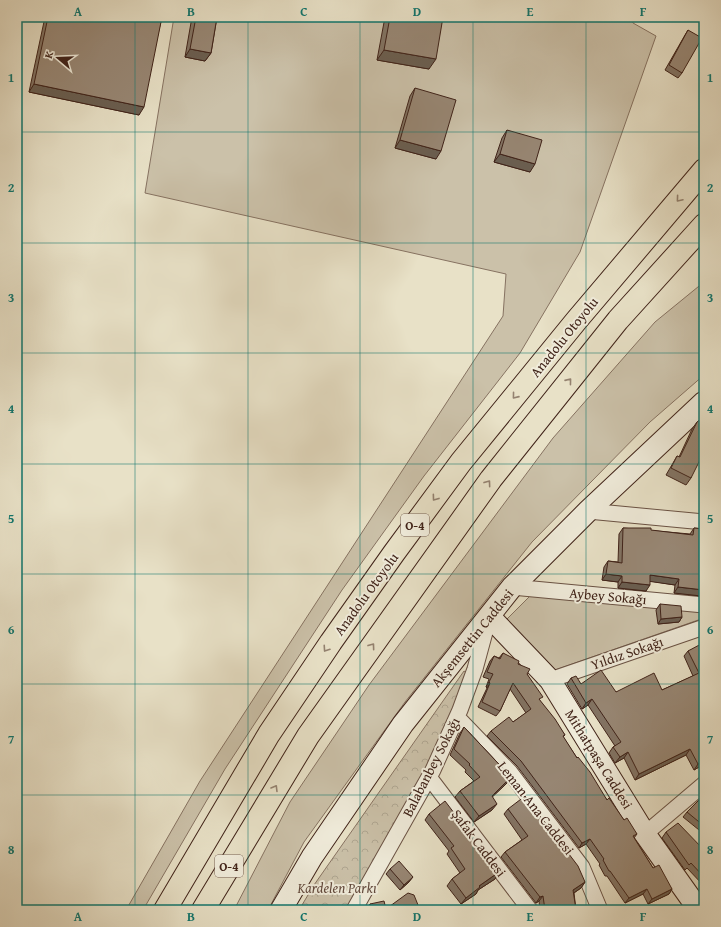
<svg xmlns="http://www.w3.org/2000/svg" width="721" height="927" viewBox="0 0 721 927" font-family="'Gentium Book Plus',serif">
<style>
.grass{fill:#cbc1a9;stroke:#867261}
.forest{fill:url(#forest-crowns);stroke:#867261}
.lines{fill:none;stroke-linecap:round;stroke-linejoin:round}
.street-casing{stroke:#6a5244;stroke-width:17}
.secondary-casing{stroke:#402319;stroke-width:23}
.highway-casing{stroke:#402319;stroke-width:24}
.street{stroke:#f0ecdb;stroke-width:15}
.secondary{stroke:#f0ecdb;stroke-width:21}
.highway{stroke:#e8e1c7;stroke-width:22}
.wall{fill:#827363;stroke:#402319}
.shaded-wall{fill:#6a5e50;stroke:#402319}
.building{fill:#978673;stroke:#402319}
.oneway{stroke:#948270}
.grid{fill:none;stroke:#0f766e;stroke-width:1;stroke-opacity:0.55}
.labels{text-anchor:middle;stroke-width:4;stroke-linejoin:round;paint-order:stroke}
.shield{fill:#f0ecdb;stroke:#755f53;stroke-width:1}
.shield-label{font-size:13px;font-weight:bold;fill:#402319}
.street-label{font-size:14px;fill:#402319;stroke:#f0ecdb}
.park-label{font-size:14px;font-style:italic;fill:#634a3d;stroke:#f0ecdb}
.neatline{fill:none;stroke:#0f766e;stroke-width:1.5}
.grid-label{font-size:13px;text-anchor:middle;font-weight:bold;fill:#0f766e}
</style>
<defs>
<pattern id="forest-crowns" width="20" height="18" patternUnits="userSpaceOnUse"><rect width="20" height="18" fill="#cbc1a9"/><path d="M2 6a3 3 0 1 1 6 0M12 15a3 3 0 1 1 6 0" fill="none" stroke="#afa691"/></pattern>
</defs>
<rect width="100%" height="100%" fill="#e8e1c7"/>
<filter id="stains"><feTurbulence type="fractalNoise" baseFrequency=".005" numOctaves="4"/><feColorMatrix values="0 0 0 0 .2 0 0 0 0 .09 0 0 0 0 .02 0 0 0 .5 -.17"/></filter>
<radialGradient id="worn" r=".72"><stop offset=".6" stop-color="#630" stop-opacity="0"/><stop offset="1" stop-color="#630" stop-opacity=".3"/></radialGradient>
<path class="grass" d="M174,17H631L633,23L656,36L580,252L520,353L424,476L342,590L225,769L143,910H126L200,781L503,316L506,274L145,193Z
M704,282V375L650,422L532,542L405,702L304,842L268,910H234L290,802L369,685L553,438L655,322Z
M530,596L704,611V618L555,670L501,625Z"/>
<path class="forest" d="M464,671L467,673L425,776L349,910H299L314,885Z"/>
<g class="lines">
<defs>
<path id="street" d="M588,511L704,522
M512,587L704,605
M550,680L704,627
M457,717L510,772L582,867L600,910
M429,777L530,910
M645,834L704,784
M354,910L433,770L460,710L475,669L488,621"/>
<path id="secondary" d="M489,616L550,680L645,834L699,910
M281,910L312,857L403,724L512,587L588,511L704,402"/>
<path id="highway" d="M165,910L269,734L331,642L394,553L461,462L576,321L704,170
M203,910L308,736L491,479L618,320L704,225"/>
</defs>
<use href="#street" class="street-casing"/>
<use href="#secondary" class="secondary-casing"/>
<use href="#highway" class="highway-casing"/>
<use href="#street" class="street"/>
<use href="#secondary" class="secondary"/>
<use href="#highway" class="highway"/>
</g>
<path class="wall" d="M45,17H162L139,115L29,92Z
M192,17H217L211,53L205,61L185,57Z
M385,17H443L429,69L377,60Z
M688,30L682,73L678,78L665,70L685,35Z
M415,88L436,159L395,148L410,96Z
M507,130L530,172L494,162L502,138Z
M697,422L691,478L686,485L666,475L673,463L677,456L679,457L692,429Z
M623,528L690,534L694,528L704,529V591L701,596L674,593L675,585L650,581L646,591L618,588V582L602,580L604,567L608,561L618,562L619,534Z
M660,604L682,617L679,622L658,624L656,610Z
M704,645V764L694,770L686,755L635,780L624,758L615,763L609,753L613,747L615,746L588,705L582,709L567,684L571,678L581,684L616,692L662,690L693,676L684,656L688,651Z
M503,653L518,664L527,674L540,701L565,735L563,737L577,758L607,800L624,820L637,834L634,838L653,868L672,889L669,894L648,904L643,894L625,903L607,876H605L599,865L600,864L586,844L579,848L517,766L487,736L491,731L513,722L526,713L510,689L500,711L496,716L478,707L487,688L486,687L489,679L483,677L490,661L494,656L499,658Z
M464,727L511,777L507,783L492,797V810L474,822L455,797L460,791L474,781L465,772L466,770L450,755L460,733Z
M704,795V834L683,817L687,812Z
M508,809L585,882L581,888L574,893L576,910H540L539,901L536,903L501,857L505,852L522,840L504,814Z
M429,814L467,831L484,857L499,872L495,879L478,890L476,894L461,904L447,886L452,879L460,873L447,854L449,851L425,820Z
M666,832L704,850V886L687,868L685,870L662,838Z
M390,869L409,882L400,890L386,874Z
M370,904L386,909L420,910H366V909Z"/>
<path class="shaded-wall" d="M190,49L211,53L205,61L185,57Z
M384,50L436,59L429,69L377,60Z
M34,84L144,107L139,115L29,92Z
M400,140L441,151L436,159L395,148Z
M500,154L535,164L530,172L494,162Z
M606,574L622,576L618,582L602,580Z
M650,575L679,579L675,585L647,581Z
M622,582L650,585L646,591L618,588Z
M678,587L704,590V591L701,596L674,593Z
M682,617L679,622L658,624L661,619Z
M489,682L490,683L487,688L486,687Z
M592,699L588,705L582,709L586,703Z
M690,749L686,755L635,780L639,774Z
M628,752L624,758L615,763L620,757Z
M704,761V764L694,770L698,764Z
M511,777L507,783L487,802L492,796Z
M497,804L492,810L474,822L479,816Z
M590,839L586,844L579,848L582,843Z
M499,872L495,879L478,890L476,894L461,904L466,898L479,886Z
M413,877L409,882L400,890L404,885Z
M585,882L581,888L569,896L573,890Z
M647,889L643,894L625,903L629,898Z
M672,889L669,894L648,904L652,899Z
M543,896L539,901L536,903L540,897Z"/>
<path class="building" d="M48,17H162L144,107L34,84Z
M196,17H217L211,53L190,49Z
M390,17H443L436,59L384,50Z
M688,30L702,38L682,73L669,65Z
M415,88L456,100L441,151L400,140Z
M507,130L542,140L535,164L500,154Z
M704,416V452L691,478L671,468L677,456L680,457L697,422Z
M623,528H651V530L693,535L694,528L704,529V590L678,587L679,579L650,575V585L622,582V576L606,574L608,561L622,563Z
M660,604L681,606L682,617L661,619Z
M703,643L704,645V761L698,764L690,749L639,774L628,752L620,757L613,747L621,742L592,699L586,703L571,678L576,676L581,684L601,670L616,692L654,673L662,690L699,673L688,651Z
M503,653L519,661L518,664L530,669L527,674L543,697L539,699L555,719L565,735L563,736L577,758L578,757L590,772L607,800L609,798L624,820L627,818L637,834L633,836L653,868L659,865L672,889L652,899L647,889L629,898L610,871H609L603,860L604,859L590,839L582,843L521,761L491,731L509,717L513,722L531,709L513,683L500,711L482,702L490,683L489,682L493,674L487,672L494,656L500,659Z
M464,727L511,777L492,796L497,804L479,816L460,791L480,777L469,765L470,764L454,749Z
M704,795V826L687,812Z
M525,796L578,866L585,882L573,890L576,910H545L543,896L540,897L505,852L528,836L508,809Z
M445,801L467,830L466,831L484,857L486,855L499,872L479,886L480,887L466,898L452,879L465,869L451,848L454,846L429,814Z
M678,823L704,850V877L691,863L689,865L666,832Z
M399,861L413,877L404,885L390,869Z
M408,893L414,895L420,910H371L370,904L384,901L386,909Z"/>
<defs><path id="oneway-chevron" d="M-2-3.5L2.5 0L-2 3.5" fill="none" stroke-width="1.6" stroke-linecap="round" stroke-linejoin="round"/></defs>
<g class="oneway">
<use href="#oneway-chevron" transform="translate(679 199) rotate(130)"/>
<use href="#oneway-chevron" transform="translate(569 381) rotate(-51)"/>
<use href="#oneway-chevron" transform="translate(515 396) rotate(129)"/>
<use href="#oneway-chevron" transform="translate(488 483) rotate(-54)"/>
<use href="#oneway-chevron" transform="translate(435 498) rotate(126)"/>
<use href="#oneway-chevron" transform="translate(372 646) rotate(-54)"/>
<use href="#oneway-chevron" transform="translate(326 649) rotate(124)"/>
<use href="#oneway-chevron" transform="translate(275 788) rotate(-59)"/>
</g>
<path class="grid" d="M135,17V910M248,17V910M360,17V910M473,17V910M586,17V910M17,132H704M17,243H704M17,353H704M17,464H704M17,574H704M17,684H704M17,795H704"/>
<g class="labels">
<g class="shield">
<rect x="401" y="514" width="28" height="22" rx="3"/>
<rect x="215" y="855" width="28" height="22" rx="3"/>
</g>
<g class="shield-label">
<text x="415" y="530">O-4</text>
<text x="229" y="871">O-4</text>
</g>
<g class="street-label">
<text transform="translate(564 337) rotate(-51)" y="5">Anadolu Otoyolu</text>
<text transform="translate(366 594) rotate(-54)" y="5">Anadolu Otoyolu</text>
<text transform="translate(608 596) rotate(5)" y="5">Aybey Sokağı</text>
<text transform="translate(472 638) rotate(-51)" y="5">Akşemsettin Caddesi</text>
<text transform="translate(627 653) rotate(-19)" y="5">Yıldız Sokağı</text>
<text transform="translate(599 759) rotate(58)" y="5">Mithatpaşa Caddesi</text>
<text transform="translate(431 767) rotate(-63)" y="5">Balabanbey Sokağı</text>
<text transform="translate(536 808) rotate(52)" y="5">Leman Ana Caddesi</text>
<text transform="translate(479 843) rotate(53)" y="5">Şafak Caddesi</text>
</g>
<g class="park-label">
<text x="337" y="893">Kardelen Parkı</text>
</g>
</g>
<rect width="721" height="927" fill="none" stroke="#e8e1c7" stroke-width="44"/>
<g transform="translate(58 58) rotate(289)" stroke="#f0ecdb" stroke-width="3" paint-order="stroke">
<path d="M0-3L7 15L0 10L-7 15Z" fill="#402319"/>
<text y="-6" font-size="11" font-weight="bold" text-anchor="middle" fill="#402319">K</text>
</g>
<rect x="22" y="22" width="677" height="883" class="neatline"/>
<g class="grid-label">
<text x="78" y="16">A</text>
<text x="191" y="16">B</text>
<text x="304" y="16">C</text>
<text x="417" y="16">D</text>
<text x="530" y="16">E</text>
<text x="643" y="16">F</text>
<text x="11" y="82">1</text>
<text x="710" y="82">1</text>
<text x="11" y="192">2</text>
<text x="710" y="192">2</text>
<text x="11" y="302">3</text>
<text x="710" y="302">3</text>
<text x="11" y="413">4</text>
<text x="710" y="413">4</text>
<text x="11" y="523">5</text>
<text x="710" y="523">5</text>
<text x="11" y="634">6</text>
<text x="710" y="634">6</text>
<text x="11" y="744">7</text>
<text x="710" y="744">7</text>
<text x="11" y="854">8</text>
<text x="710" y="854">8</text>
<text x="78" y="921">A</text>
<text x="191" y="921">B</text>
<text x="304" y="921">C</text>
<text x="417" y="921">D</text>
<text x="530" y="921">E</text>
<text x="643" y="921">F</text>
</g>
<rect width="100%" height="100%" filter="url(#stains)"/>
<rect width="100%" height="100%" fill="url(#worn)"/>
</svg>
